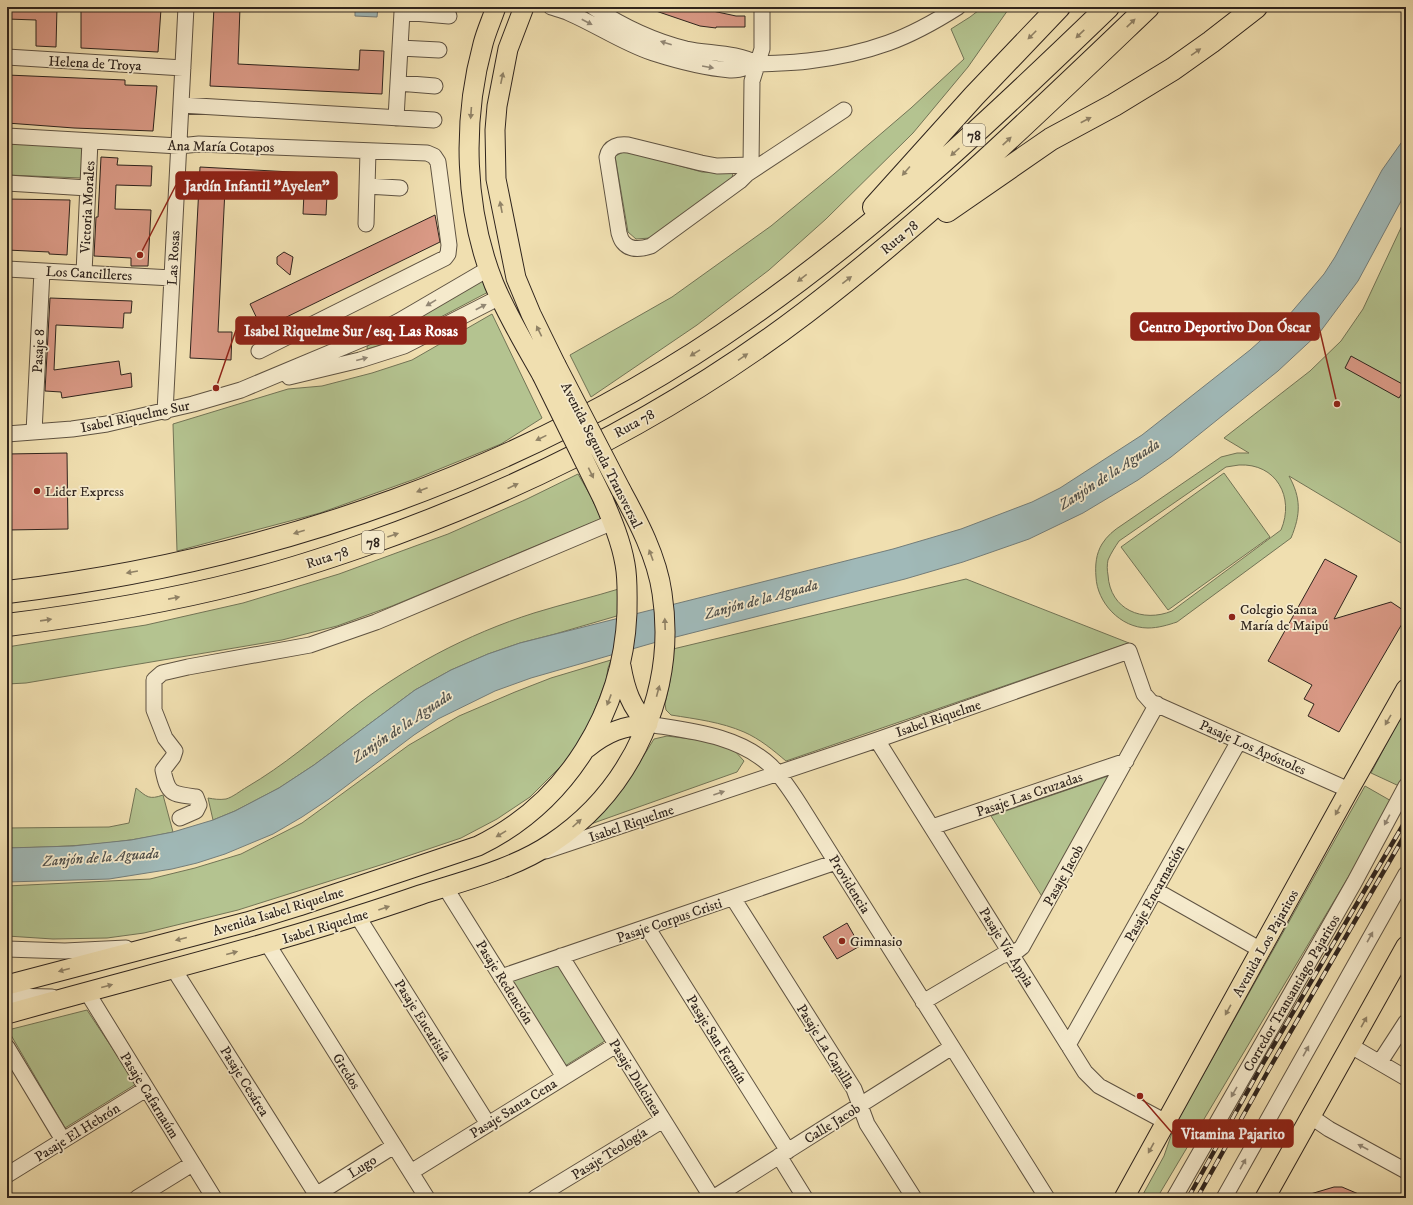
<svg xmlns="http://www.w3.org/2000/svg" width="1413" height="1205" viewBox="0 0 1413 1205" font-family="'IM FELL DW Pica',serif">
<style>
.green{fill:#b4c390;stroke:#727456;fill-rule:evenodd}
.water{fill:#a0b9b8;stroke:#737d7a}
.building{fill:#d99985;stroke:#2f241d}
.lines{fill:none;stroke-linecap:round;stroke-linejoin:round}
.minor-casing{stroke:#5f5342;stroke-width:17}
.major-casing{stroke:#2f241d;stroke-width:21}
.highway-casing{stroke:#2f241d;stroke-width:24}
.minor{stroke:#f5eacc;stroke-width:15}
.major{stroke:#f0dfb0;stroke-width:19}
.highway{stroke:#f0dfb0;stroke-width:22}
.rail-casing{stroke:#2f241d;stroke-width:4.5}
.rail{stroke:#f5eacc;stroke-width:3;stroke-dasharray:9;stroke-linecap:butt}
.major-bridge-casing{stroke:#2f241d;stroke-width:21;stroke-linecap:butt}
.major-bridge{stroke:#f0dfb0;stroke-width:19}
.oneway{fill:#928774}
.oneway2{fill:#908266}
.poi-dot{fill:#8f2418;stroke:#f5eacc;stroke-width:1.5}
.labels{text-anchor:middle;stroke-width:3.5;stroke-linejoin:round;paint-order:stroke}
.shield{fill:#f5eacc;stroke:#6a5f52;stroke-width:1}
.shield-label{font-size:13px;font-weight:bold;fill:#2f241d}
.street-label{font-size:14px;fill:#2f241d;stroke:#f5eacc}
.poi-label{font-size:14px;fill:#2f241d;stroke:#f5eacc;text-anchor:start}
.water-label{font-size:15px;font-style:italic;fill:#51514c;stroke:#f5eacc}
.leader{fill:none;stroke:#8f2418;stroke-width:1.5}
.callout-dot{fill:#8f2418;stroke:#f5eacc;stroke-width:1.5}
.callout{fill:#8f2418;stroke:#8f2418;stroke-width:1.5}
.callout-label{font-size:15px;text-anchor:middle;font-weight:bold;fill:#fff}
</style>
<rect width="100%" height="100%" fill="#f0dfb0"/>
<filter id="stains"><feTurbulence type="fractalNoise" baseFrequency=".005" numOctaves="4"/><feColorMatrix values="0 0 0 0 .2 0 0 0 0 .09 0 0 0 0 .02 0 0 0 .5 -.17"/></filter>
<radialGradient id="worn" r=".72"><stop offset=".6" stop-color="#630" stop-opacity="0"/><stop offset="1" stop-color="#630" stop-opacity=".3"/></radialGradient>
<path class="green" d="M983,7H1010L968,67L913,133L826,219L769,270L697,325L591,397L570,355L672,297L771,226L834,174L911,108L964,59L951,29L970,17Z
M7,143L82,147L81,178L7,175Z
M626,151L702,172L733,173L731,182L650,238L636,239L628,232L615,156Z
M1406,217V546L1289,476C1301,498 1301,514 1291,538L1177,622C1168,625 1158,628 1148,628C1120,628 1097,602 1096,577C1095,565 1096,554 1102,544C1107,536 1114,530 1122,525L1221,457L1237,453H1249L1224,438L1310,371L1341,341L1363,309ZM1239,465C1276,463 1295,497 1281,530L1172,611C1143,623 1110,610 1108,575C1107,570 1107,565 1108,560C1111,553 1115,547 1119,541L1226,467Z
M485,277L492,290L397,340L367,349L368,338Z
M492,314L542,418L501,444L415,479L320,513L177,551L173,424L288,389L322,386L372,373L412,360Z
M1224,473L1270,537L1168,610L1121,547Z
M578,474L593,500L601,519L392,606L337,626L282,640L26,683L7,684V647L146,625L243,603L339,574L448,534L525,500Z
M966,579L1129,643L786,761C773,750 760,739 744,732C721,722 696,719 671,715L666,710L665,704L670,681L673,649Z
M622,588L627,613L555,634L520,643L488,654L451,670L415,690L314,765L279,788L235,811L213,820L208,798C214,799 219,800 226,799C233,797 240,791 247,787C283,766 316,738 348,712C403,668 468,634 534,613C563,604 593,597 622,588Z
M611,660L608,668L606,681L585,734L565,762L530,797L497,819L461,838L390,862L238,910L144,933L107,938L53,939L7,936V886L150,879L195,868L241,854L302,823L409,745L459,716L515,692L551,678Z
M1406,707V774L1399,786L1371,773Z
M667,736L707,741L733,749L744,761L737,772L588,825L633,773L654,739Z
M1114,774L1043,898L991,816Z
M1365,786L1393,802L1157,1198H1141L1164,1156L1174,1127Z
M136,788C147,797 149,800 163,795L173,832C117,845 64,847 7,848V828L109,827L129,823Z
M562,963L608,1039L565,1066L511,981Z
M87,1010L136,1084L65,1128L8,1030Z"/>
<path class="water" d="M355,7H378L377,17L355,16Z
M1406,136V192L1358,281L1320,332L1278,371L1171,457L1138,480L1083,513L1029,539L963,562L905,579L660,641L531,678L495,691L438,719L414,735L329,799L302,817L273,834L225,854L197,863L172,869L109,879L7,882V848L73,846L131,840L173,832L213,820L235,811L279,788L314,765L415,690L451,670L488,654L520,643L893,549L961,529L1032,502L1060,488L1142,435L1250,350L1289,315L1324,274L1335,257L1382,170Z"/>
<path class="building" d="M7,7H57L56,47L36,46V20L7,19Z
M81,7L161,9L158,52L81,48Z
M214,7H240L238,64L359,70L360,50L384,51L382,94L210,86Z
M650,7H694L736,16H745V27H716V28L700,26L650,9Z
M7,75L125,80V85L157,86L153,131L74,128L7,123Z
M101,157L118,158L117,165L152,166L151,186L116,185L115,209L151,210L148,266H131V258L94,256L96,217H98Z
M200,167L328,174L326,215L303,214L304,193L225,189L218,332H232L231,360L190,358Z
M7,199L70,200L67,255L49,254V252L7,250Z
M435,215L440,242L262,329L250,304Z
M284,252L293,257L290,275L277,264V257Z
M50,298L132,301L131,313H124L123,328L56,325L54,370L119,361L121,375L131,373L132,387L62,398L61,392L45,391Z
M1351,356L1406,386L1399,398L1345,368Z
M67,453L68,529L7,530V454Z
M1325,559L1357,576L1334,619L1391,602L1406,612V617L1339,732L1308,716L1314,704L1304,699L1312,685L1268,661Z
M847,923L860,946L837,959L823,937Z
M1334,1187H1342L1368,1198H1307V1195Z"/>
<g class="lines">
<defs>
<path id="minor" d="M551,7C557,9 563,10 569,13C597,25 623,43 653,53C678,61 704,68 730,70C741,71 750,65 760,64C776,63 792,63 808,61C835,58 863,52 888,43C913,34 936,21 958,7
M593,7C622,26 653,41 686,49C709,54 736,52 758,64
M400,48L439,50
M7,57L183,68
M398,83L435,86
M181,105L434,120
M396,118L402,12L449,16
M7,136L179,146L199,144L427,153L434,156L438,162L449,245L448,254L445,258L259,351
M751,165L717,166L701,163L628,145C619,144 609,146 607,157L619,233C620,236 621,240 623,242C630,251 642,249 651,246L740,181L747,174L751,165L752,81L762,49V7
M747,174L844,110
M7,183L88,188
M367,186L400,188
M366,224L368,151
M7,269L172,278
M84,273L90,141
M289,377L360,360L404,346L500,297
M165,412L186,7
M34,432L42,271
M7,434L72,429L107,424L193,404L241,390L370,336L399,321L488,269
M648,724C690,731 738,735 771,766C782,777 791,791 800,805L1047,1198
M877,740L1085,1072L1099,1086L1166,1122
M180,818L196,811L199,805L196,797C171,794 168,794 163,770L173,757L175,751L165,738L154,710V680L162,673L188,667L310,645L376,622L613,522
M932,827L1126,761
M546,851L877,740L1129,651L1144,694L1151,702L1349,790
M445,887L564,1077
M1155,890L1261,950
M733,898L854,1089L867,1124L914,1198
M358,917L488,1124
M647,927L788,1151
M267,943L427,1198
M7,949L65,951L126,948
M561,956L712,1198
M173,968L316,1194
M501,977L836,862
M87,992L214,1198
M7,996L52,997
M923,1002L1001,956L1017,951L1022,947L1157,704
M1068,1045L1239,741
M1351,1046L1406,1078
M7,1047L63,1140
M1380,1062L1406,1022
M1310,1116L1329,1129L1406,1171
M779,1156L805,1198
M411,1172L616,1045
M7,1175L146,1089
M137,1198L192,1164
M311,1198L394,1146
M535,1198L663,1120
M713,1198L952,1047
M1174,1198L1354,883L1406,786
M1224,1198L1406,874"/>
<path id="major" d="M496,7C492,19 486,32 483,44C462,121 464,209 494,284C507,315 525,345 542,375
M524,7L508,49L497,106L495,130L496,179L516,278L531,314L556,365
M621,666C625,689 631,708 648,724
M587,748C607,732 623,726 648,724
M7,985L247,922L299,906L478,846C567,803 623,711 627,613C627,596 628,580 625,564C621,541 612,520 603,499
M7,1014C145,975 285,942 420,895C463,881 514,869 552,843C633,789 677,690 662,593C657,557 638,521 621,490
M1124,1198L1349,790L1406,689
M1265,1198L1406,946"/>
<path id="highway" d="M874,207L974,96L1059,7
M947,211L1051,139L1114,105L1173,69L1211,42L1256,7
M7,592C271,561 532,470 750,316C880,225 994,117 1108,7
M7,625C86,615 165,602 243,582C284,572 324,559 364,545C521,490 672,414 805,313C927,220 1037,113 1148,7"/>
</defs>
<use href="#minor" class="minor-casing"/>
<use href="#major" class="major-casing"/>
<use href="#highway" class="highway-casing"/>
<use href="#minor" class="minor"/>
<use href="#major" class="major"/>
<use href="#highway" class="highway"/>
<defs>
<path id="rail" d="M1188,1198L1265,1060L1406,820
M1197,1198L1272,1064L1406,833"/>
</defs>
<use href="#rail" class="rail-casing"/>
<use href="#rail" class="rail"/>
<defs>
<path id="major-bridge" d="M556,365L621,490
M542,375L603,499"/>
</defs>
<use href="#major-bridge" class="major-bridge-casing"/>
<use href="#major-bridge" class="major-bridge"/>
</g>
<defs><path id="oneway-solid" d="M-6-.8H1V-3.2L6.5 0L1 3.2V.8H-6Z"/></defs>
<g class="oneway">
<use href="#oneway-solid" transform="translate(587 22) rotate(28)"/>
<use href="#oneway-solid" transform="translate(666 43) rotate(-162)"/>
<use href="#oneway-solid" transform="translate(708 67) rotate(10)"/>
<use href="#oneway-solid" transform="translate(431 303) rotate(149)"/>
<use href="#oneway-solid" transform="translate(481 307) rotate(-28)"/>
<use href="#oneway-solid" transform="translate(362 359) rotate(-15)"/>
<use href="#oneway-solid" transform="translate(719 793) rotate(-19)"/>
<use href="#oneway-solid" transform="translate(1387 820) rotate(118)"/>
<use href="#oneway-solid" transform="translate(1370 937) rotate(-61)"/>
<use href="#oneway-solid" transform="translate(1306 1051) rotate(-61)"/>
<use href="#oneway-solid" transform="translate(1234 1092) rotate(120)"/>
<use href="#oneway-solid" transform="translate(1363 1147) rotate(-152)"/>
<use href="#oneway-solid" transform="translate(1243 1164) rotate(-61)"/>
</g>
<g class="oneway2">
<use href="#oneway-solid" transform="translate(1131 23) rotate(-44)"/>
<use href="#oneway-solid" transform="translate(1080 34) rotate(136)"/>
<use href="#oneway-solid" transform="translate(1032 35) rotate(135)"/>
<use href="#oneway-solid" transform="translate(1196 52) rotate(-35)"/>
<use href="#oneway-solid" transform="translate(502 78) rotate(-78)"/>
<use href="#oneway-solid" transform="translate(471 113) rotate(94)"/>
<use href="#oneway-solid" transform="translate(1086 120) rotate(-28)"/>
<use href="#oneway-solid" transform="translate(1007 141) rotate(-43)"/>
<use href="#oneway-solid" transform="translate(955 152) rotate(138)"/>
<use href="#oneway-solid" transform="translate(906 171) rotate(131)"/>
<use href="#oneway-solid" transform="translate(501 207) rotate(-101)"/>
<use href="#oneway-solid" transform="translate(802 278) rotate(142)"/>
<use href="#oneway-solid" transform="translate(847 280) rotate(-38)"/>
<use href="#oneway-solid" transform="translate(539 331) rotate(-116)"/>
<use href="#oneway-solid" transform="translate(695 353) rotate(148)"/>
<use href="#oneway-solid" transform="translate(743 357) rotate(-34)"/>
<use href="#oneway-solid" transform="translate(541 438) rotate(154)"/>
<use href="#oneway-solid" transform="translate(591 473) rotate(64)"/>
<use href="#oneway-solid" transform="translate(513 486) rotate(-25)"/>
<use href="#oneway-solid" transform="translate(422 490) rotate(159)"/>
<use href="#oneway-solid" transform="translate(299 532) rotate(163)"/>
<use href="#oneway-solid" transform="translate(393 535) rotate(-19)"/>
<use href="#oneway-solid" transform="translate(651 555) rotate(-110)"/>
<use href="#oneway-solid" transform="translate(132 572) rotate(170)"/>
<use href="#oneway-solid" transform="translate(174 598) rotate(-11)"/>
<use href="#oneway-solid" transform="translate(46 620) rotate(-8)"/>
<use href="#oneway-solid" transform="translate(665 624) rotate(-92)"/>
<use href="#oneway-solid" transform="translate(658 691) rotate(-75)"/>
<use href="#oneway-solid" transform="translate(609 700) rotate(111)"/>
<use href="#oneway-solid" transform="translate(1388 720) rotate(120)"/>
<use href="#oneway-solid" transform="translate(1338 810) rotate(119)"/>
<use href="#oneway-solid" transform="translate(577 823) rotate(-42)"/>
<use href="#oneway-solid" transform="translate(501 834) rotate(149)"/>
<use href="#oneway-solid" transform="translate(384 908) rotate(-19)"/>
<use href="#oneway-solid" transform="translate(181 939) rotate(166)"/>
<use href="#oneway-solid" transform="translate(232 953) rotate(-15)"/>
<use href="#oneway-solid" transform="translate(64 970) rotate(165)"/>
<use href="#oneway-solid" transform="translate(107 986) rotate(-15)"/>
<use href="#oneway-solid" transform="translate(1228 1010) rotate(119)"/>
<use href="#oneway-solid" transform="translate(1364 1022) rotate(-61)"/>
<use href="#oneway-solid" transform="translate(1151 1148) rotate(119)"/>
</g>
<g class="poi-dot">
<circle cx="37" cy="491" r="4"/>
<circle cx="1232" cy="617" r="4"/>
<circle cx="842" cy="941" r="4"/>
</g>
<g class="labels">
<g class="shield">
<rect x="963" y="124" width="22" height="22" rx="3"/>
<rect x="362" y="531" width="22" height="22" rx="3"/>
</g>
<g class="shield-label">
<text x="974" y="140">78</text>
<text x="373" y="547">78</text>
</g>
<g class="street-label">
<text transform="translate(95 63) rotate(3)" y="5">Helena de Troya</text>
<text transform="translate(221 146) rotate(1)" y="5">Ana María Cotapos</text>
<text transform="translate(87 207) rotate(-87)" y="5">Victoria Morales</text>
<text transform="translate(899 237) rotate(-40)" y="5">Ruta 78</text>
<text transform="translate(173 258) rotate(-87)" y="5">Las Rosas</text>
<text transform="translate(89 273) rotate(3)" y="5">Los Cancilleres</text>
<text transform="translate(38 351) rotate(-87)" y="5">Pasaje 8</text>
<text transform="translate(135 416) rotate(-12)" y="5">Isabel Riquelme Sur</text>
<text transform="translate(634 423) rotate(-29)" y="5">Ruta 78</text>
<text transform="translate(602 455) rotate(63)" y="5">Avenida Segunda Transversal</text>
<text transform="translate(327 557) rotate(-18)" y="5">Ruta 78</text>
<text transform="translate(938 718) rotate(-19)" y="5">Isabel Riquelme</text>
<text transform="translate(1253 747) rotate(24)" y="5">Pasaje Los Apóstoles</text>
<text transform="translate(1029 794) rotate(-19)" y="5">Pasaje Las Cruzadas</text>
<text transform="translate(631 823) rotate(-19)" y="5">Isabel Riquelme</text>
<text transform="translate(1063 875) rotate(-61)" y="5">Pasaje Jacob</text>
<text transform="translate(850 884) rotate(58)" y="5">Providencia</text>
<text transform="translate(1154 893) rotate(-61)" y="5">Pasaje Encarnación</text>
<text transform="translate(278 911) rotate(-17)" y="5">Avenida Isabel Riquelme</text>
<text transform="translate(669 920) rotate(-19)" y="5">Pasaje Corpus Cristi</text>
<text transform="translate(325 926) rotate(-17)" y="5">Isabel Riquelme</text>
<text transform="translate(1265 943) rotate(-61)" y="5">Avenida Los Pajaritos</text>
<text transform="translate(1007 947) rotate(58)" y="5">Pasaje Vía Appia</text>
<text transform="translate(505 982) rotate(58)" y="5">Pasaje Redención</text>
<text transform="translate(1291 993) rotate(-60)" y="5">Corredor Transantiago Pajaritos</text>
<text transform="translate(423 1020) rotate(58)" y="5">Pasaje Eucaristía</text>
<text transform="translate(717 1039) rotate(58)" y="5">Pasaje San Fermín</text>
<text transform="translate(826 1046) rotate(58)" y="5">Pasaje La Capilla</text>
<text transform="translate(347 1071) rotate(58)" y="5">Gredos</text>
<text transform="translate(636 1077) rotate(58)" y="5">Pasaje Dulcinea</text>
<text transform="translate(245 1081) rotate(58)" y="5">Pasaje Cesárea</text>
<text transform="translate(150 1095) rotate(58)" y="5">Pasaje Cafarnaúm</text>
<text transform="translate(513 1108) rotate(-32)" y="5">Pasaje Santa Cena</text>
<text transform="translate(832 1123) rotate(-32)" y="5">Calle Jacob</text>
<text transform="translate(77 1132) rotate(-32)" y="5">Pasaje El Hebrón</text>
<text transform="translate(609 1153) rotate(-32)" y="5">Pasaje Teología</text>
<text transform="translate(362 1166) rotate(-32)" y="5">Lugo</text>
</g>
<g class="poi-label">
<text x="45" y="496">Lider Express</text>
<text x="1240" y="614">Colegio Santa<tspan x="1240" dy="16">María de Maipú</tspan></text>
<text x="850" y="946">Gimnasio</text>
</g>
<g class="water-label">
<text transform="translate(1109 474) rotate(-33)" y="5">Zanjón de la Aguada</text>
<text transform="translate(761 599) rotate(-15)" y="5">Zanjón de la Aguada</text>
<text transform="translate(402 726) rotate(-34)" y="5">Zanjón de la Aguada</text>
<text transform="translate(101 857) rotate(-4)" y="5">Zanjón de la Aguada</text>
</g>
</g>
<path class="leader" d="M140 255L176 185M1337 404L1319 327M216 388L236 330M1140 1096L1173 1134"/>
<g class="callout-dot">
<circle cx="140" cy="255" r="4"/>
<circle cx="1337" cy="404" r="4"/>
<circle cx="216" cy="388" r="4"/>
<circle cx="1140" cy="1096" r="4"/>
</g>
<g class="callout">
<rect x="176" y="172" width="161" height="27" rx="4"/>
<rect x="1131" y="313" width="188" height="27" rx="4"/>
<rect x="236" y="317" width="230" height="27" rx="4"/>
<rect x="1173" y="1120" width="120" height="27" rx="4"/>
</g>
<g class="callout-label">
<text x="257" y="191">Jardín Infantil "Ayelen"</text>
<text x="1225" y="332">Centro Deportivo Don Óscar</text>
<text x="351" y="336">Isabel Riquelme Sur / esq. Las Rosas</text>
<text x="1233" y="1139">Vitamina Pajarito</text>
</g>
<rect width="1413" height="1205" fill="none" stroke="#f0dfb0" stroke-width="24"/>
<rect x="8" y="8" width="1397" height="1189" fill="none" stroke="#2f241d" stroke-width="2"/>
<rect x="12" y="12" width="1389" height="1181" fill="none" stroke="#2f241d"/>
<rect width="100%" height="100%" filter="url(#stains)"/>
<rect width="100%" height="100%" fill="url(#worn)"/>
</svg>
